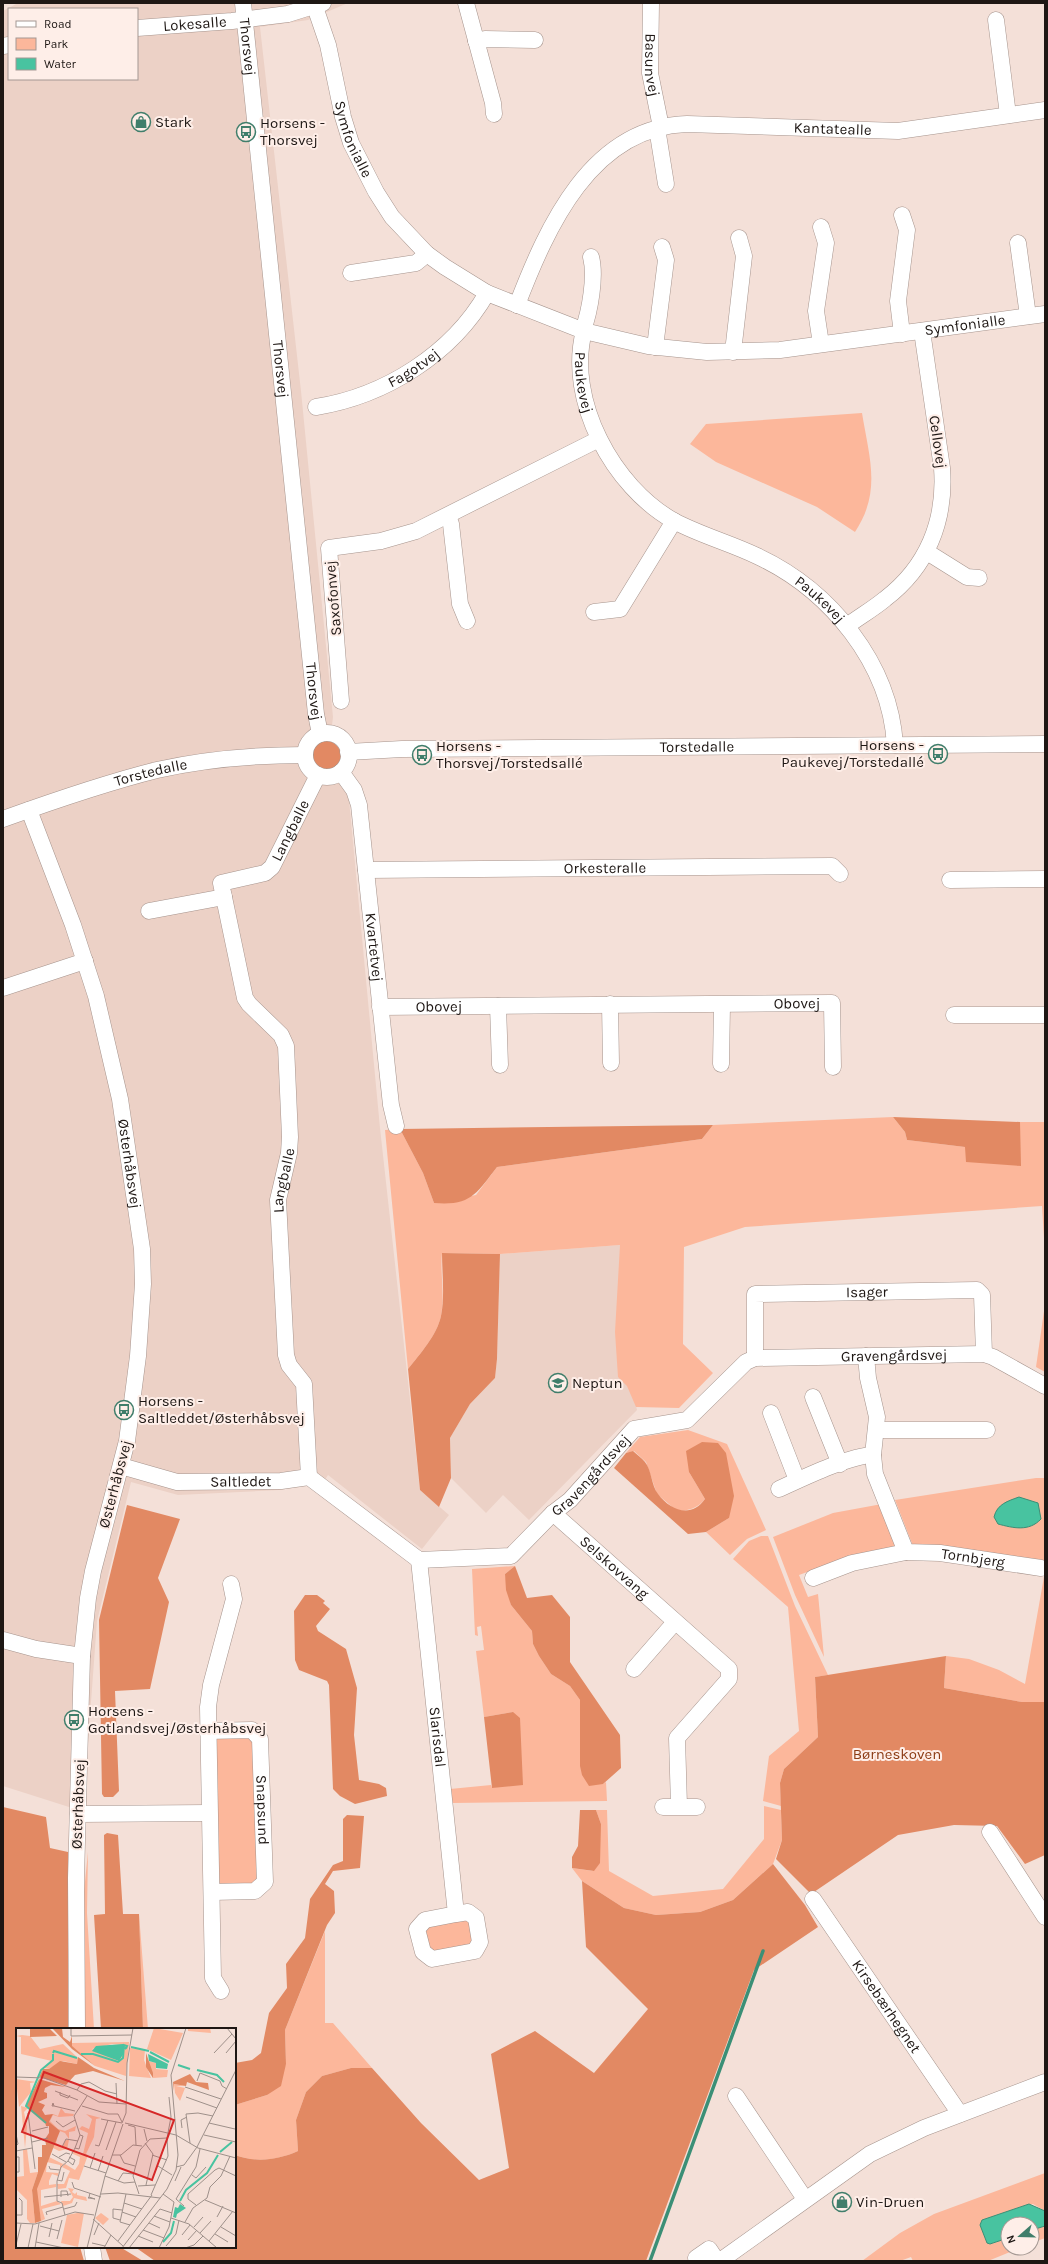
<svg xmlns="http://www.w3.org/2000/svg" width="1048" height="2264" viewBox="0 0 1048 2264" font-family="Karla,sans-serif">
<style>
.built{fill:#ecd1c6;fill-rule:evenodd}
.green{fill:#fcb79b}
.forest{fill:#e28963}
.water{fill:#48c3a0;stroke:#3b8f76}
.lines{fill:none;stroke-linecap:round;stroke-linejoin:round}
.stream{stroke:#3b8f76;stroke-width:3.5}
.minor-casing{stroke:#a6948d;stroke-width:17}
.minor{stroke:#fff;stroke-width:16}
.labels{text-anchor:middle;stroke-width:4;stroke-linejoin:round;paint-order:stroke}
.street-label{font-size:15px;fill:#1e1714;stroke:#feeee8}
.poi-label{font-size:15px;fill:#1e1714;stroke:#feeee8;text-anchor:start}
.park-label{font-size:15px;fill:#8c3b14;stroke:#feeee8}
.inset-river{fill:none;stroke:#48c3a0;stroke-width:2}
.inset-road{fill:none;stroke:#9e908a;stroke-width:1}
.view{fill:#d62828;fill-opacity:0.15;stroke:#d62828;stroke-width:2}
.inset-edge{fill:none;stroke:#1e1714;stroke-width:2}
</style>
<rect width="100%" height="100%" fill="#f4e0d8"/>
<path class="built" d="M18,3H348L308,20L260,27L301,391L333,717L329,751L349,800L380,1128L420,1490L449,1515L422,1549L328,1475L323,1483L279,1490L178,1495L131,1482L97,1621L87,1756V1802L69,1807L3,1786V11ZM9,9H137V79H9Z
M620,1245L629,1388L634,1396L637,1410L529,1520L503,1495L486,1513L451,1478L450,1438L470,1404L495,1378L497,1359L500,1254Z"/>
<path class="green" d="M862,413C869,457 882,491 855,532L817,507L716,462L690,444L706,424Z
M893,1117L905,1132L907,1140L965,1147L1020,1166V1122H1045V1254L1042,1206L745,1227L684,1247L683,1344L713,1373L679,1408L636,1407L627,1386L618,1377L615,1332L620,1245L500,1254L442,1253C440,1273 445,1296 441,1316C437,1335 420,1354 408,1369L385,1130L400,1129L423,1173L434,1203L476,1195L497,1167L702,1139L713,1125Z
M1045,1304V1372L1036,1367Z
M688,1430L727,1444L766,1530L747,1539L730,1555L706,1532L729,1518L689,1472L705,1499C698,1508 688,1511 677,1511L657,1494L646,1462L634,1451L626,1453L640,1437Z
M1036,1478H1045V1564L913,1546L895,1500Z
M882,1504L896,1546L829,1564L799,1575L808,1597L818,1594L824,1657L795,1595L773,1537L833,1513Z
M761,1536H768L795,1606L828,1675L815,1677L818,1737L784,1769L780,1783L781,1806L763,1801L769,1756L799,1731L788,1607L733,1559L749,1541Z
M515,1566L505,1574L511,1605L532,1631L533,1644L539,1656L551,1674L570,1686L580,1700L581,1717L603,1784L606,1782L607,1801L452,1803L450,1789L491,1785L492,1788L513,1712L484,1717L476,1651L484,1650L481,1626L477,1627L478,1636L475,1635L472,1569Z
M1045,1571V1702H1022L944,1688L946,1656L969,1659L999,1670L1025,1684Z
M252,1735L260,1883L220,1888L215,1883L216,1736Z
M764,1806L781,1810L782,1840L773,1864L733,1900L700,1912L656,1915L624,1908L582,1881L572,1868L593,1871L601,1824L596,1810H607L609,1871L653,1896L723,1889L764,1839Z
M88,1852L87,1913L94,2029H85L82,1911Z
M139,1914L148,2029H143Z
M467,1918L471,1921L475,1942L472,1946L432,1954L424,1930L427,1926Z
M325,1931V2023H333L372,2068H351L322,2076L306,2092L296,2120L298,2151C278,2160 257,2163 235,2155V2105L267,2095L286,2064L285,2030Z
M1045,2173V2211L1033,2204L982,2220L991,2244L1008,2238V2248H1020L988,2261H913L911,2257L900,2261H862L900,2233L934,2214Z
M1045,2226V2238L1032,2243V2230Z"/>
<path class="forest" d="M311 756a15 15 0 1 1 30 0a15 15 0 1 1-30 0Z
M893,1117L1020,1122L1021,1166L966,1162L965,1147L907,1140L905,1132Z
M713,1125L702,1139L497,1167C476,1194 471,1206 434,1203L423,1173L400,1129Z
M442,1253L500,1254L497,1359L495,1378L470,1404L450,1438L451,1478L439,1507L420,1490L408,1369C420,1354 437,1335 441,1316C445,1296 442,1273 442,1253Z
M702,1442L718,1443L726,1453L734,1496L729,1518L706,1532L688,1534L614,1468L626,1453L633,1451C637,1455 642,1458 645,1462C652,1471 651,1485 658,1494C670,1510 691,1519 705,1499L689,1472L686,1451Z
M127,1505L180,1519L158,1578L169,1602L150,1689L115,1691L119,1791L113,1797H104L102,1794L99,1620Z
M515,1566L527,1598L552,1595L570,1617V1662L620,1735L621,1768L603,1784L589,1786L582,1775L580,1766V1700L570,1686L551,1674L539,1656L533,1644L532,1631L511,1605L506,1590L505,1574Z
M305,1595H317L325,1601L323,1603L330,1609L316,1626L318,1631L346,1649L357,1688L354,1735L359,1780L379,1784L386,1788L387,1796L355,1804L340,1796L333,1789L329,1685L327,1681L299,1670L295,1660L294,1611Z
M946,1656L944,1688L1022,1702H1045V1855L1025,1864L997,1826L954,1825L898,1835L814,1892H809L776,1859L782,1840L780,1783L784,1769L818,1737L815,1677Z
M513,1712L520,1718L523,1785L492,1788L484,1717Z
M3,1807L46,1817L50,1848L68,1852V2029H17V2247H80L84,2261H3Z
M580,1810H596L601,1824L600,1863L594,1871L572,1868V1857L578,1846Z
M347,1815L364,1816L360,1868L333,1871L325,1884L334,1891L335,1913L327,1925L285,2030L286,2064L281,2086L267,2095L235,2105V2063L252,2060L261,2053L269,2013L287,1988L286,1964L305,1938L310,1899L333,1865L343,1861V1819Z
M107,1833L118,1835L123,1914H139L143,2029H101L94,1915L105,1914L104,1835Z
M773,1864L805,1905L818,1927L754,1970L646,2261H155L135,2247H235V2155C256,2163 278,2160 298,2151L296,2120L306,2092L322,2076L351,2068H372L421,2123L479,2180L509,2168L491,2054L535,2031L594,2073L648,2009L586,1947L582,1881L624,1908L656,1915L700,1912L733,1900Z
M105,2247H120L143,2261H110Z"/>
<path class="water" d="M1019,1497L1038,1503L1041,1519C1029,1532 1013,1528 998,1524L994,1517C997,1504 1008,1501 1019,1497Z
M1029,2204L1045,2211V2226L1032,2230V2224H1008V2238L990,2244L987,2243L980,2225L982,2220Z"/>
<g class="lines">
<path class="stream" d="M650,2261L763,1951"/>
<defs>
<g id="minor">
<path id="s1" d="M243,3L316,714L320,734"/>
<path d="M466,3L493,103L494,114"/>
<path id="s2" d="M651,3L650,73L661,127"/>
<path id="s3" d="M315,7L328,45L343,117L351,143L376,192L392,217L427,254L445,267L487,293L584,331L648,346L707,352L780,350L1045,314"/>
<path d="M996,20L1008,115"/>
<path id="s4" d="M137,28L232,21L288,14L323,3"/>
<path d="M476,41L485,39L535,40"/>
<path d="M3,46L9,45"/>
<path d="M657,128L666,184"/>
<path d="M902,215L907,230L898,301L902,334"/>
<path d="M821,227L826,243L816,311L821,344"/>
<path d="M1018,243L1028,316"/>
<path d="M351,273L416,263L427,254"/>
<path id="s5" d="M517,305C547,227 591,127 687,124L898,131L1045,110"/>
<path d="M583,330C590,311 596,276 591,257"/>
<path id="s6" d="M584,331C566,400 613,487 674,521C700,535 730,543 757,556C830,590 890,663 895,745"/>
<path d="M655,347L666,260L662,247"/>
<path d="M733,352L744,256L739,238"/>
<path id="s7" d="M316,407C385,396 452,354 487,293"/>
<path d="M448,516L451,524L460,604L467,621"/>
<path d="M927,552L967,577L979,578"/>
<path d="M594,612L620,609L674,521"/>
<path d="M847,626C859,617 873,609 885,599C927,567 946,521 942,468L922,331"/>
<path d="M341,701L329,548L381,541L416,531L599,439"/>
<circle cx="327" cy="755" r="22"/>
<path id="s8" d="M348,752L402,749L1045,744"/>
<path id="s9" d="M341,772L354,790L359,805L391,1105L396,1126"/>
<path id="s10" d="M29,810L73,925L96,996L120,1099L142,1249L143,1284L138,1356L127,1441L93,1571L88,1598L82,1656L76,1878L77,2029"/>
<path id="s11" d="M3,819C53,801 105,783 157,770C205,759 255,755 305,755"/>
<path id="s12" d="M366,870L832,866L840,874"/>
<path d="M950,880L1045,879"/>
<path d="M149,911L224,897"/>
<path d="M3,988L85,961"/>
<path d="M610,1004L611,1063"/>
<path d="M498,1006L500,1065"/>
<path id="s13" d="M380,1007L832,1003L833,1067"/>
<path d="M954,1015H1045"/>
<path d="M721,1064L722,1005"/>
<path id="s14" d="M866,1356L868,1378L877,1417L873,1455L875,1474L906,1552L940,1553L1041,1568"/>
<path id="s15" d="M755,1358V1294L977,1290L982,1295L984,1354"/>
<path d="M813,1397L840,1464"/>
<path d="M771,1413L797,1480"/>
<path d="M876,1430H987"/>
<path id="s16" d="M121,1466L177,1482L281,1481L309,1477L419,1560L511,1556L553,1513L570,1500L634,1429L687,1420L746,1362L755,1358L984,1354L993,1357L1045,1386"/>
<path id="s17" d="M309,1477L304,1384L289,1365L286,1355L278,1200L289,1153L290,1137L286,1046L281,1035L249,1004L245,998L221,883L265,873L272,867L318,775"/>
<path d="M779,1489C803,1478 848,1456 873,1455"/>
<path id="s18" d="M553,1513L729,1669V1679L677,1738L679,1806"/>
<path id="s19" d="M419,1560L456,1914L425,1920L417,1929L423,1952L432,1959L475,1951L480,1942L476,1918L468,1912L456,1914"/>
<path d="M813,1578L852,1563L906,1552"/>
<path d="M3,1640L36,1649L82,1656"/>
<path d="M634,1669L675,1622"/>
<path id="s20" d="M207,1731L252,1730L260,1739L265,1882L255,1891L212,1892"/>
<path d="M663,1807H697"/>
<path d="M78,1814L209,1813"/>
<path d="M990,1832L1045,1917"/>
<path id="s21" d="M813,1899L960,2114"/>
<path d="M221,1991L213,1978L208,1707L211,1685L234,1599L231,1584"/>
<path d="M736,2096L805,2199"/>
<path d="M92,2247L94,2261"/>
<path d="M698,2261L696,2258L709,2249L717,2261"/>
<path d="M720,2261L870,2154L924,2128L1045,2082"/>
</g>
</defs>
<use href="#minor" class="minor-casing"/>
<use href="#minor" class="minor"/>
</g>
<defs>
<symbol id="shop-ring" viewBox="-11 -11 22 22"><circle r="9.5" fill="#feeee8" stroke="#407e6b" stroke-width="1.5"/><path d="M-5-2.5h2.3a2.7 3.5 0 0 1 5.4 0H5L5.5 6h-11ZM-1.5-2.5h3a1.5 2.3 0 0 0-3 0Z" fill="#407e6b"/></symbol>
<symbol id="bus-ring" viewBox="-11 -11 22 22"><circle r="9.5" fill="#feeee8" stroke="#407e6b" stroke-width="1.5"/><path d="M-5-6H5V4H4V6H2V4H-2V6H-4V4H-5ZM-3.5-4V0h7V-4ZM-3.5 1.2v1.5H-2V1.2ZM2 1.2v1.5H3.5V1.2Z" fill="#407e6b"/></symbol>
<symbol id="school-ring" viewBox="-11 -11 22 22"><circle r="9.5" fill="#feeee8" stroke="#407e6b" stroke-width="1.5"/><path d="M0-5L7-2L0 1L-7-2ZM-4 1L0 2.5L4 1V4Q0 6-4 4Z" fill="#407e6b"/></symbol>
</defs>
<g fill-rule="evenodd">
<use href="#shop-ring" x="130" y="111" width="22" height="22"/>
<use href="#bus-ring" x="235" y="121" width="22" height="22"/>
<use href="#bus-ring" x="927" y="743" width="22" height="22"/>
<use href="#bus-ring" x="411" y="744" width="22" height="22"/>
<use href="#school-ring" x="547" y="1372" width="22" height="22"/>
<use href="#bus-ring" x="113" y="1399" width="22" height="22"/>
<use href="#bus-ring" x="63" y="1709" width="22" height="22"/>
<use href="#shop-ring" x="831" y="2191" width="22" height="22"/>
</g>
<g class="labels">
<g class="street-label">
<text dy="5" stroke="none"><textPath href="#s4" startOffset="58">Lokesalle</textPath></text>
<text dy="5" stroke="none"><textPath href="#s1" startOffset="44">Thorsvej</textPath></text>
<text dy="5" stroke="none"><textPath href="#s2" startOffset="62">Basunvej</textPath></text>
<text dy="5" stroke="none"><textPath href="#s5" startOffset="410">Kantatealle</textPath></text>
<text dy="5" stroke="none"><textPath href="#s3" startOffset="138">Symfonialle</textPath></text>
<text dy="5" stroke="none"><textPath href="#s3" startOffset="837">Symfonialle</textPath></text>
<text dy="5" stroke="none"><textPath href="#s7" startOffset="106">Fagotvej</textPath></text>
<text dy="5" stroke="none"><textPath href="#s1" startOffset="368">Thorsvej</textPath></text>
<text dy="5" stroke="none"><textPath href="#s6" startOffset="52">Paukevej</textPath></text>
<text transform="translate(938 442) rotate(82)" y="5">Cellovej</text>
<text transform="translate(333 598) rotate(-95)" y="5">Saxofonvej</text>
<text dy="5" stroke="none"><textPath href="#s6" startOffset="391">Paukevej</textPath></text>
<text dy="5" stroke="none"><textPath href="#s1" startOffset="692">Thorsvej</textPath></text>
<text dy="5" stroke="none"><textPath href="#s8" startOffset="349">Torstedalle</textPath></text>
<text dy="5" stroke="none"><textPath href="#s11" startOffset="155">Torstedalle</textPath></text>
<text dy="5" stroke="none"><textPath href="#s17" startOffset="715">Langballe</textPath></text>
<text dy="5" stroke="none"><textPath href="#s12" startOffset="239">Orkesteralle</textPath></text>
<text dy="5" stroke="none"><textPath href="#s9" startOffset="181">Kvartetvej</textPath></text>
<text dy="5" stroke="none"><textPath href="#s13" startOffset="417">Obovej</textPath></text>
<text dy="5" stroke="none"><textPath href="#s13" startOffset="59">Obovej</textPath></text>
<text dy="5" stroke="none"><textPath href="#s10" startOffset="369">Østerhåbsvej</textPath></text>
<text dy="5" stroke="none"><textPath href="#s17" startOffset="303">Langballe</textPath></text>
<text dy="5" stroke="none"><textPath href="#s15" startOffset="176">Isager</textPath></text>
<text dy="5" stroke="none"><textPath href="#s16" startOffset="883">Gravengårdsvej</textPath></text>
<text dy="5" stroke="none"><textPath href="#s16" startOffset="534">Gravengårdsvej</textPath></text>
<text dy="5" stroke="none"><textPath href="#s16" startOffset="122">Saltledet</textPath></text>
<text transform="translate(115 1484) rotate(-75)" y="5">Østerhåbsvej</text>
<text dy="5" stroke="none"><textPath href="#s14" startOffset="271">Tornbjerg</textPath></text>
<text dy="5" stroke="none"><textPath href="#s18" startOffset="82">Selskovvang</textPath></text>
<text dy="5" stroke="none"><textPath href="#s19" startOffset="178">Slarisdal</textPath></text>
<text transform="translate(78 1804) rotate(-88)" y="5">Østerhåbsvej</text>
<text dy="5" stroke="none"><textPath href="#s20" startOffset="128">Snapsund</textPath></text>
<text dy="5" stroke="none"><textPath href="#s21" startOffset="130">Kirsebærhegnet</textPath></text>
</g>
<g class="poi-label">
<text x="155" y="127">Stark</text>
<text x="260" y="128">Horsens -<tspan x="260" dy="17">Thorsvej</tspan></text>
<text x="924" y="750" text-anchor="end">Horsens -<tspan x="924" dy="17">Paukevej/Torstedallé</tspan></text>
<text x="436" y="751">Horsens -<tspan x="436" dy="17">Thorsvej/Torstedsallé</tspan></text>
<text x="572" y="1388">Neptun</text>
<text x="138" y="1406">Horsens -<tspan x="138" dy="17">Saltleddet/Østerhåbsvej</tspan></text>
<text x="88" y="1716">Horsens -<tspan x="88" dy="17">Gotlandsvej/Østerhåbsvej</tspan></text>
<text x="856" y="2207">Vin-Druen</text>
</g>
<g class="park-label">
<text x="897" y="1759">Børneskoven</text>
</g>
</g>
<g transform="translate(16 2028)">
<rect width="220" height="220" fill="#f4e0d8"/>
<path d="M138,0L167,5L155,32L131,21ZM172,0H194L195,5L172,3ZM6,7L14,8L24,21L47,16L62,30L61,36L47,33L33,41L28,40L36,33L5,26V9L0,8ZM113,14L110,48L79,38L55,18L56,15ZM96,16L107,17L108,25L103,33L76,21ZM114,20L129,22L128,32L135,50L113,48ZM132,33L140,35V41L152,42L151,49L137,50ZM0,51L20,54L14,55L15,64L3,79ZM158,56L170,58H160L169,60L164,73L159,65ZM5,78L12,80L8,84L11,99L9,120ZM45,80L49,85L58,86L57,88L43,89L37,87L34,93L42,101L49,103L60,98L59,103L53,104V111L49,105L41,102L33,94L37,86L42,88ZM70,86L85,90L80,91L78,109L70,126L72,127L63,152L53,150L50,160L42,161L41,156H48L54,143L46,139L49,136L59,142L63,136L64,129L55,125L57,122L67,126L72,105L63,101L66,98L73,101L76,91ZM41,110L40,115L46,119L50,112H53L51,121L43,123L37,120ZM11,121L14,145L22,144L16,162L19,195H14L11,191V172L0,161V149L8,148L7,122ZM33,129L47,136L49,134L44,141V137L31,134L30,144L42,145L43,142L42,148L36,146L33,153V157L40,156V159L25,162V178L41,173L45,176L26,181L29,191L25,193L20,163L28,138ZM52,160L58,161L56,164L59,166L61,164V167L70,169L71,173L58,170L56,175L47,178L45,173H54L57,169ZM61,185H68L62,219L45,215L51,187ZM85,185L93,191L87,197L79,190Z" fill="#fcb79b" fill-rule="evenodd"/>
<path d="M14,0H33L41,8L14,9ZM36,0H46L47,9L54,14L56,8V18L79,38L56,21ZM130,25L137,45V50L130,39ZM62,29L78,40L109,53L77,43L59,47L50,57L23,49L27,41H33L44,33L61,36ZM174,46L180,54L192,55L193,62L171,54L170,58L158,56V63L157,54ZM23,51L50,59L35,57L29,60L28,64L31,65V70L22,74L29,77L26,82L29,87L37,86L33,94L44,103L21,161L25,193L19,195L16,162L22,144V129H26V117H30L29,111L33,105V98H30L29,94L10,78Z" fill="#e28963"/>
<path d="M107,16L108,25L103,33L76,23L80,18ZM132,26L152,36L151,41L140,40V35L133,33ZM164,176L170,180L161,186L160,190L157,189L159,179L162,180Z" fill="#48c3a0"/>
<path class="inset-river" d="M115,19L133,23M134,24L153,34M37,25L38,23L61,30M65,26H77L102,34L107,30L108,17L111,18L109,21L111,19M162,37L174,41M181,42L201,47L208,54M30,95L10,78L25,42L37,32V26M204,124L216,114M164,173L170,162L191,145L202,127M147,214L155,205L158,193"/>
<path class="inset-road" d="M55,0V8L116,7M211,0L220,11M198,25L216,6M210,25L220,13M0,49L28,50L61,62L83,74L110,76M181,53L184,45L204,53L206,58L211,61M100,55L101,76M169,59L205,71M61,62L65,56L73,54L89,63L101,66M39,63L62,72M44,64V67L52,70L54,67M170,69L201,80M38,78H36L37,75L38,78L59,83M66,78L92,86H102L106,94M12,85L19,141M85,91L106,95M40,93L47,99L59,92M106,95L110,85L111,35L117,0M109,95L160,107M193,95L219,101M112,97L119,99L120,117M166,100L165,92L171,89M128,101L131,113M16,103L32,99M0,106L2,116L0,118M160,107L182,120L220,130M188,107L220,114M16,114L32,110M129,115L137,126L130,157M174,115L170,86L182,85L197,88M79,117L83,118L92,92M46,119L50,111L62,113M59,120L63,121L67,108L64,107M90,122L100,94M0,123L16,120M36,126L50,134M96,127H105L117,117L126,118M104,127L108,135L119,138M136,127L151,132M0,129H3V144H0M43,129L50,125L54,126M52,133L57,137L59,132L53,129M33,138L34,141L44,142M68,138L90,145M142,138L156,147M160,139L168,137L181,119L220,42M74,140L79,125M82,143L87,128M176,147L180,150L190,139M89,148L108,155L119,154M41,152L46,153L48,144M102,153L107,145L118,146M159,153L165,139M56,154L58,160L85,169M122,158L139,157M85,166L102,165L144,170M110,166L104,194L114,197M123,166L117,148L124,122L134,111L151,110M135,167L152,128L151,110L155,89L153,69M28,169L55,166M45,169V163H51L52,168M73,169L79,171L73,170H72L73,169L74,165M189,172L220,185M108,175L126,181M180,177L172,171V166L199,142L203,140L220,148M168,178L160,171L180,139L184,121M48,181L59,178L61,174M106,184L120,189M0,187H6V173L3,170M31,187L30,184L47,179M49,187L46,175L41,173V153L45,139L52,133L59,120L64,107L58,88L71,68M138,188L154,194M201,189L207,178M155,190L173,196L201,220M77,191L107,218M104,192L97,190V181L106,182M169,194L177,180L191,170L194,159L205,148L214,128M0,195L19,196L59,184L78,187M133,195L144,200M24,198L43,203M178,199L187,189M205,199L220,208M127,202L148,210M184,205L195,193M199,206L212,214M78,207L83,195M166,207L174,197M122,208L137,214M33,209L36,195M41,211L46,192M172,212L181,202M102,213L136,167M193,213L217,183M20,214L48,220M76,215L89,218M0,217L5,196M150,218L160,206L163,192M12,220L17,196M19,220L23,195M71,220L89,148L107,96M88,220L95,207M106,220L151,161L160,142L162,127L155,47L170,0M113,220L144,181L156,185M143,220L153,199L158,174L147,166M169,220L178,217L187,208"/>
<path class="view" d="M28,44L158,92L136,152L6,104Z"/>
<rect width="220" height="220" class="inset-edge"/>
</g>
<rect width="1048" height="2264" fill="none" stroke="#1e1714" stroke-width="8"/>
<rect x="8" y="8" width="130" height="72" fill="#feeee8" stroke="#a49893"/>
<rect x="16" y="21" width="20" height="6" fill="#ffffff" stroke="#a49893"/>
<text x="44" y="28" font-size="12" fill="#1e1714">Road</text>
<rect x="16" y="38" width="20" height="12" fill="#fcb79b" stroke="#a49893"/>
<text x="44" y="48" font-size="12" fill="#1e1714">Park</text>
<rect x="16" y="58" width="20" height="12" fill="#48c3a0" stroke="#a49893"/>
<text x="44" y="68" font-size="12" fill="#1e1714">Water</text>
<g transform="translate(1020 2236) rotate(250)"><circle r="19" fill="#feeee8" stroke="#a49893"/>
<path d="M0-3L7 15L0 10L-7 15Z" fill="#407e6b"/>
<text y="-6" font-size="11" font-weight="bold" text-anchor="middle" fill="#1e1714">N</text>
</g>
</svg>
